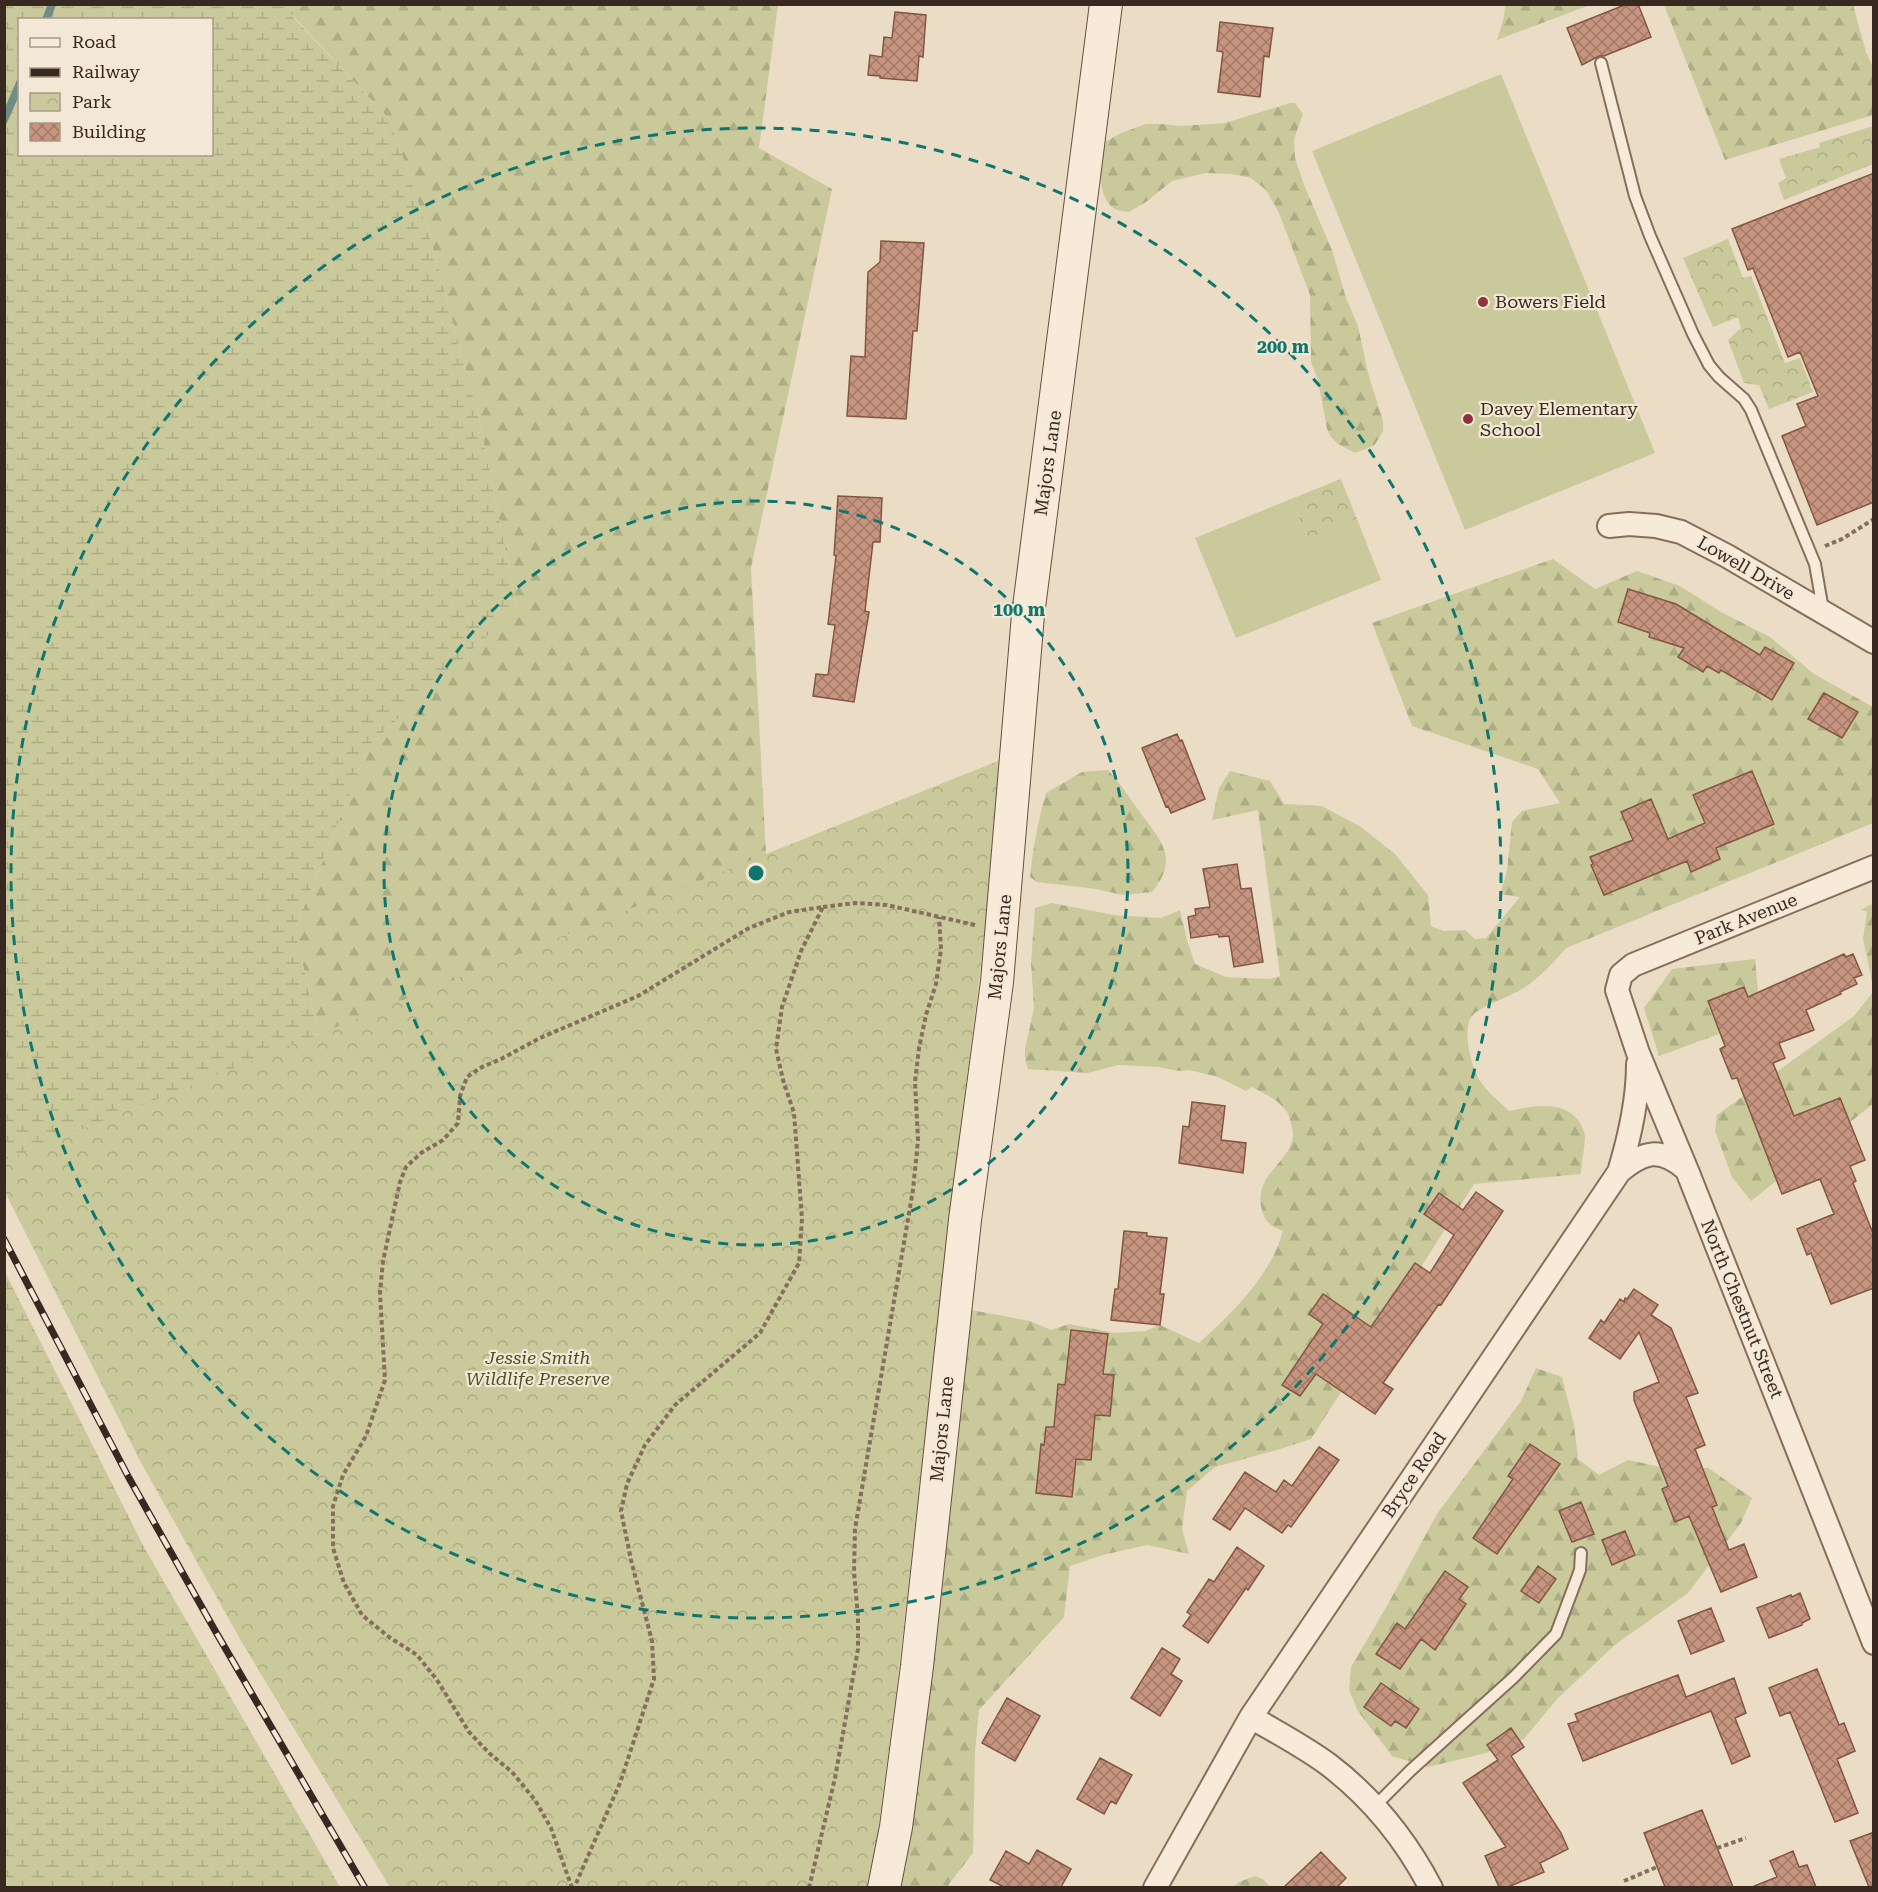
<svg xmlns="http://www.w3.org/2000/svg" width="1878" height="1892" viewBox="0 0 1878 1892" font-family="'Roboto Serif',serif">
<style>
.forest{fill:url(#forest-firs)}
.wetland{fill:url(#wetland-marsh);fill-rule:evenodd}
.park{fill:url(#park-crowns)}
.pitch{fill:#c9c99b}
.lines{fill:none;stroke-linecap:round;stroke-linejoin:round}
.stream{stroke:#6f8d82;stroke-width:8}
.building{fill:url(#building-cross-hatch);stroke:#835644;stroke-width:1.5}
.lane-casing{stroke:#866e5d;stroke-width:14}
.street-casing{stroke:#866e5d;stroke-width:26}
.secondary-casing{stroke:#674f40;stroke-width:34}
.path{stroke:#866e5d;stroke-width:4;stroke-dasharray:4.5 3;stroke-linecap:butt}
.lane{stroke:#f7ead9;stroke-width:10}
.street{stroke:#f7ead9;stroke-width:22}
.secondary{stroke:#f7ead9;stroke-width:32}
.rail-casing{stroke:#372820;stroke-width:7}
.rail{stroke:#f3e7d5;stroke-width:4.5;stroke-dasharray:14;stroke-linecap:butt}
.ring{fill:none;stroke:#0f766e;stroke-width:3;stroke-dasharray:10 8}
.poi-dot{fill:#91313d;stroke:#f3e7d5;stroke-width:2}
.labels{text-anchor:middle;stroke-width:4.5;stroke-linejoin:round;paint-order:stroke}
.poi-label{font-size:18px;fill:#372820;stroke:#f3e7d5;text-anchor:start}
.street-label{font-size:18px;fill:#372820;stroke:#f3e7d5}
.park-label{font-size:18px;font-style:italic;fill:#4c5228;stroke:#f3e7d5}
.centre{fill:#0f766e;stroke:#f3e7d5;stroke-width:3}
.ring-label{font-size:18px;text-anchor:middle;font-weight:bold;fill:#0f766e;stroke:#f3e7d5;stroke-width:4.5;stroke-linejoin:round;paint-order:stroke}
</style>
<defs>
<pattern id="forest-firs" width="22" height="20" patternUnits="userSpaceOnUse" patternTransform="scale(1.5)"><rect width="22" height="20" fill="#c9c99b"/><path d="M5 1l3.5 6h-7zM16 11l3.5 6h-7z" fill="#adad85"/></pattern>
<pattern id="wetland-marsh" width="20" height="14" patternUnits="userSpaceOnUse" patternTransform="scale(1.5)"><rect width="20" height="14" fill="#c9c99b"/><path d="M1 5h8M5 5V1M11 12h8M15 12V8" fill="none" stroke="#adad85"/></pattern>
<pattern id="park-crowns" width="20" height="18" patternUnits="userSpaceOnUse" patternTransform="scale(1.5)"><rect width="20" height="18" fill="#c9c99b"/><path d="M2 6a3 3 0 1 1 6 0M12 15a3 3 0 1 1 6 0" fill="none" stroke="#adad85"/></pattern>
<pattern id="building-cross-hatch" width="8" height="8" patternUnits="userSpaceOnUse" patternTransform="scale(1.5)"><rect width="8" height="8" fill="#c7957f"/><path d="M0 0l8 8M0 8l8-8" fill="none" stroke="#a27a68"/></pattern>
</defs>
<rect width="100%" height="100%" fill="#ebdcc6"/>
<path class="forest" d="M295,5H778L759,148L832,189L751,568L766,854L390,1887L240,1639L318,1033L295,929L369,746L517,608L479,419L429,234L390,120L292,15Z
M1505,5V4L1590,5L1497,40L1504,17Z
M1664,5H1853L1866,52L1873,67V115L1725,160Z
M1290,103H1295L1303,114L1294,139L1295,158L1304,185L1332,250L1346,298L1358,326L1368,373L1383,421V431L1376,443L1373,446L1355,453L1338,444L1331,437L1327,429L1318,380L1311,362L1310,295L1279,213L1266,190L1251,178L1231,174L1205,173L1172,181L1146,202L1129,212C1123,211 1116,211 1111,206C1096,191 1100,160 1105,142L1119,134L1146,124H1161L1181,126L1225,123Z
M1553,559L1595,589L1637,571L1680,586L1721,612L1770,637L1814,674L1873,707V823L1566,948C1553,963 1539,979 1522,989C1510,997 1481,1006 1473,1015C1461,1026 1471,1068 1480,1081C1487,1092 1499,1101 1509,1111C1532,1106 1565,1099 1580,1123C1582,1127 1584,1131 1585,1136C1585,1148 1581,1162 1581,1174L1474,1184L1311,1439L1277,1450L1215,1467L1187,1491L1182,1529L1189,1554L1147,1545L1103,1555L1070,1566L1064,1617L979,1710L975,1751L973,1853L949,1884V1887L893,1888L966,1309L1030,1321L1051,1330L1069,1324L1114,1333L1145,1331L1160,1325L1199,1343C1233,1312 1270,1277 1283,1231C1270,1226 1266,1223 1262,1210C1251,1169 1303,1160 1291,1124C1290,1120 1289,1114 1286,1111C1279,1100 1263,1093 1252,1087L1246,1091L1218,1077L1189,1070L1179,1071L1158,1067L1118,1065L1088,1073L1028,1069L1025,1059V1049L1034,1008L1031,963L1035,908L1052,903L1114,915L1161,918L1180,910L1187,940L1195,964L1226,977L1270,979L1280,976L1258,810L1212,820L1219,788L1230,771L1270,781L1284,804L1322,806L1361,827L1395,854L1428,895L1431,926L1443,931L1465,930L1475,939L1486,938L1520,897L1500,894L1507,871L1512,822L1522,811L1560,803L1538,769L1412,726L1372,623Z
M1108,770C1120,783 1129,797 1139,811C1161,841 1180,858 1152,892L1123,895L1096,889L1037,882L1030,877C1033,848 1038,821 1046,793L1082,772Z
M1873,904V986L1863,939L1867,911L1860,910Z
M1755,959L1758,991L1768,1016L1659,1056L1644,1008L1672,969Z
M1873,992V1104L1751,1201L1732,1177L1715,1131L1717,1115L1854,1016Z
M1536,1368L1562,1377L1574,1425L1578,1459L1599,1475L1628,1460L1666,1468H1708L1752,1498L1741,1523L1688,1593L1616,1644L1557,1699L1524,1739L1486,1753L1428,1767L1392,1756L1358,1711L1349,1690L1351,1667L1388,1604L1437,1514L1521,1401Z
M1255,1876L1263,1879L1270,1887H1233L1239,1882Z"/>
<path class="wetland" d="M5,5H295L292,16L390,120L429,234L479,419L517,608L369,746L295,929L318,1033L263,1083L5,1192ZM20,20H212V154H20Z
M5,1272L144,1547L340,1887H5Z"/>
<path class="park" d="M1873,126V164L1784,200L1778,183L1786,178L1779,159L1820,147L1819,143Z
M1728,239L1743,278L1751,276L1785,363L1800,358L1813,392L1769,409L1759,385L1744,383L1728,340L1741,328L1738,317L1713,327L1683,258Z
M1341,479L1357,519L1307,539L1291,499Z
M1003,759L980,974L955,1172L896,1694L877,1839L867,1887H390L240,1639L139,1459L5,1192V1160Z"/>
<path class="pitch" d="M1501,74L1655,453L1465,530L1312,151Z
M1291,499L1307,539L1357,519L1381,580L1236,638L1195,538Z"/>
<g class="lines">
<path class="stream" d="M46,20L52,4
M4,120L20,83"/>
</g>
<path class="building" d="M1627,4H1638L1651,37L1604,56H1599L1582,65L1567,28Z
M895,12L926,15L923,57L919,56L917,81L880,78V76L868,75L870,55L882,57L884,37L892,38Z
M1220,22L1273,28L1269,57L1264,56L1260,97L1218,92L1223,52L1217,51Z
M1874,173V502L1817,525L1782,436L1806,426L1797,404L1818,396L1800,352L1788,357L1753,268L1748,270L1732,229Z
M881,241L924,243L917,331H913L906,419L847,416L851,356L865,357L868,272L880,262Z
M838,496L882,498L880,542H873L865,611L869,612L854,702L813,696L816,674L828,675L835,625L828,624L836,556L834,555Z
M1628,589L1676,604L1760,655L1765,647L1794,663L1772,700L1721,670L1719,673L1707,666L1703,672L1678,657L1684,648L1649,637L1650,633L1618,622Z
M1824,693L1858,712L1842,738L1808,719Z
M1177,734L1180,741L1182,740L1205,799L1171,813L1168,806L1166,807L1142,748Z
M1752,771L1774,824L1716,848L1720,859L1691,872L1687,861L1604,895L1591,865L1593,864L1590,857L1633,840L1621,812L1651,799L1668,839L1705,823L1693,795Z
M1237,864L1241,889L1251,888L1263,962L1234,967L1229,936L1219,937L1218,934L1191,938L1188,917L1196,915L1195,909L1210,907L1203,869Z
M1844,954L1846,957L1853,954L1862,975L1854,978L1857,984L1840,992L1841,994L1806,1010L1814,1030L1779,1043L1785,1058L1773,1063L1794,1116L1840,1098L1865,1160L1850,1166L1856,1181L1853,1183L1874,1236V1288L1831,1304L1811,1253L1807,1255L1797,1229L1834,1214L1820,1179L1782,1194L1737,1078L1732,1079L1720,1049L1725,1046L1708,1001L1744,987L1748,997Z
M1192,1102L1225,1106L1221,1140L1246,1143L1243,1173L1179,1163L1183,1126L1189,1127Z
M1476,1192L1503,1211L1441,1305L1439,1304L1383,1383L1393,1389L1375,1414L1316,1374L1300,1396L1282,1385L1323,1324L1309,1314L1323,1294L1371,1327L1415,1263L1430,1273L1454,1235L1424,1214L1439,1193L1463,1210Z
M1124,1231L1147,1233V1236L1167,1238L1160,1294H1164L1160,1325L1111,1320L1115,1289H1118Z
M1634,1289L1658,1305L1651,1315L1671,1328L1698,1393L1686,1397L1705,1445L1695,1449L1717,1505L1712,1507L1729,1550L1744,1544L1757,1577L1721,1592L1689,1516L1675,1522L1662,1489L1668,1486L1634,1400V1392L1659,1382L1639,1332L1620,1359L1589,1338L1601,1320L1604,1323L1620,1299L1624,1302L1625,1298L1627,1299Z
M1071,1330L1108,1334L1103,1374L1114,1375L1110,1416L1095,1415L1091,1460L1076,1459L1072,1497L1036,1493L1041,1444L1044,1445L1046,1427H1054L1058,1384L1065,1385Z
M1530,1444L1560,1464L1497,1554L1473,1538L1513,1479L1508,1476Z
M1319,1447L1339,1460L1291,1527L1288,1525L1282,1533L1245,1508L1230,1530L1213,1519L1245,1472L1276,1492L1284,1480L1292,1486Z
M1581,1502L1594,1534L1572,1542L1559,1511Z
M1625,1531L1635,1555L1612,1565L1602,1540Z
M1237,1547L1264,1566L1248,1590L1246,1588L1208,1643L1183,1626L1191,1615L1187,1612L1209,1579L1214,1582Z
M1538,1566L1556,1579L1539,1603L1521,1591Z
M1445,1571L1468,1587L1459,1599L1466,1604L1435,1650L1421,1639L1400,1669L1376,1654L1397,1623L1405,1629Z
M1800,1593L1810,1619L1802,1623V1625L1769,1638L1757,1608L1791,1595L1792,1597Z
M1711,1608L1724,1641L1691,1654L1678,1621Z
M1162,1648L1180,1659L1171,1674L1182,1681L1160,1716L1131,1698Z
M1817,1669L1839,1725L1844,1723L1855,1751L1837,1759L1858,1813L1835,1822L1790,1712L1780,1716L1769,1688Z
M1678,1675L1686,1697L1734,1678L1746,1713L1735,1718L1750,1756L1732,1764L1711,1711L1583,1761L1568,1724L1578,1721L1575,1714Z
M1381,1683L1419,1709L1406,1728L1395,1721L1391,1726L1364,1707Z
M1007,1698L1040,1716L1015,1761L982,1743Z
M1511,1728L1524,1747L1511,1756L1561,1833L1568,1849L1540,1863L1544,1872L1508,1887H1499L1485,1856L1506,1847L1463,1783L1498,1760L1487,1745Z
M1100,1758L1132,1775L1116,1804L1111,1801L1104,1814L1077,1799Z
M1702,1810L1733,1887H1665L1644,1833Z
M1874,1832V1887H1869L1850,1841Z
M1037,1850L1071,1869L1061,1887H1004L990,1880L1006,1851L1029,1864Z
M1793,1851L1799,1867L1807,1865L1816,1887H1752L1777,1877L1770,1861Z
M1321,1852L1346,1878L1337,1887H1284Z"/>
<g class="lines">
<defs>
<path id="lane" d="M1601,63L1635,196L1650,236L1693,334L1709,365L1719,377L1744,399L1751,410L1815,564L1823,610
M1375,1806L1411,1770L1514,1677L1556,1634L1580,1570L1581,1553"/>
<path id="street" d="M1609,526L1629,524L1656,526L1681,532L1727,556L1874,642
M1874,867L1633,965L1621,975L1617,990L1638,1053L1688,1173L1874,1643
M1619,1172C1644,1151 1660,1147 1686,1169
M1251,1717C1276,1732 1305,1747 1329,1765C1372,1798 1406,1840 1431,1888
M1155,1888L1251,1717L1619,1172C1630,1136 1638,1101 1638,1064"/>
<path id="secondary" d="M884,1888L896,1827L917,1666L965,1220L997,982L1028,615L1106,4"/>
</defs>
<use href="#lane" class="lane-casing"/>
<use href="#street" class="street-casing"/>
<use href="#secondary" class="secondary-casing"/>
<path class="path" d="M1825,546L1842,539L1874,519
M823,907L855,903L887,905L975,925
M1717,1848L1746,1838
M1624,1881L1657,1867
M572,1888L551,1828L535,1800L512,1772L489,1753L469,1732L437,1680L417,1655L389,1637L362,1615L344,1583L333,1548V1506L343,1475L366,1436L385,1380L380,1293L383,1261L400,1182L406,1167L421,1153L443,1140L458,1123L460,1096L467,1077L482,1067L501,1059L540,1038L638,996L749,928L789,912L823,907L801,951L782,1007L776,1049L783,1080L794,1113L802,1219L799,1263L760,1333L675,1405L645,1445L627,1484L621,1511L631,1560L652,1641L654,1679L620,1783L574,1888
M809,1888L835,1778L858,1649V1617L854,1572L855,1529L913,1190L918,1140L915,1082L919,1048L926,1015L936,984L941,949L939,917"/>
<use href="#lane" class="lane"/>
<use href="#street" class="street"/>
<use href="#secondary" class="secondary"/>
<defs>
<path id="rail" d="M4,1239L129,1478L217,1634L365,1888"/>
</defs>
<use href="#rail" class="rail-casing"/>
<use href="#rail" class="rail"/>
</g>
<g class="ring">
<circle cx="756" cy="873" r="372"/>
<circle cx="756" cy="873" r="745"/>
</g>
<g class="poi-dot">
<circle cx="1483" cy="302" r="6"/>
<circle cx="1468" cy="419" r="6"/>
</g>
<g class="labels">
<g class="poi-label">
<text x="1495" y="308">Bowers Field</text>
<text x="1480" y="415">Davey Elementary<tspan x="1480" dy="21">School</tspan></text>
</g>
<g class="street-label">
<text transform="translate(1048 463) rotate(-82)" y="6">Majors Lane</text>
<text transform="translate(1746 568) rotate(30)" y="6">Lowell Drive</text>
<text transform="translate(1746 919) rotate(-22)" y="6">Park Avenue</text>
<text transform="translate(1000 947) rotate(-84)" y="6">Majors Lane</text>
<text transform="translate(1742 1309) rotate(68)" y="6">North Chestnut Street</text>
<text transform="translate(942 1429) rotate(-84)" y="6">Majors Lane</text>
<text transform="translate(1414 1475) rotate(-56)" y="6">Bryce Road</text>
</g>
<g class="park-label">
<text x="538" y="1364">Jessie Smith<tspan x="538" dy="21">Wildlife Preserve</tspan></text>
</g>
</g>
<circle cx="756" cy="873" r="9" class="centre"/>
<g class="ring-label">
<text x="1283" y="353">200 m</text>
<text x="1019" y="616">100 m</text>
</g>
<rect width="1878" height="1892" fill="none" stroke="#372820" stroke-width="12"/>
<rect x="18" y="18" width="195" height="138" fill="#f3e7d5" stroke="#a89b8d" stroke-width="1.5"/>
<rect x="30" y="38" width="30" height="9" fill="#f7ead9" stroke="#a89b8d" stroke-width="1.5"/>
<text x="72" y="48" font-size="18" fill="#372820">Road</text>
<rect x="30" y="68" width="30" height="9" fill="#372820" stroke="#a89b8d" stroke-width="1.5"/>
<text x="72" y="78" font-size="18" fill="#372820">Railway</text>
<rect x="30" y="93" width="30" height="18" fill="url(#park-crowns)" stroke="#a89b8d" stroke-width="1.5"/>
<text x="72" y="108" font-size="18" fill="#372820">Park</text>
<rect x="30" y="123" width="30" height="18" fill="url(#building-cross-hatch)" stroke="#a89b8d" stroke-width="1.5"/>
<text x="72" y="138" font-size="18" fill="#372820">Building</text>
</svg>
